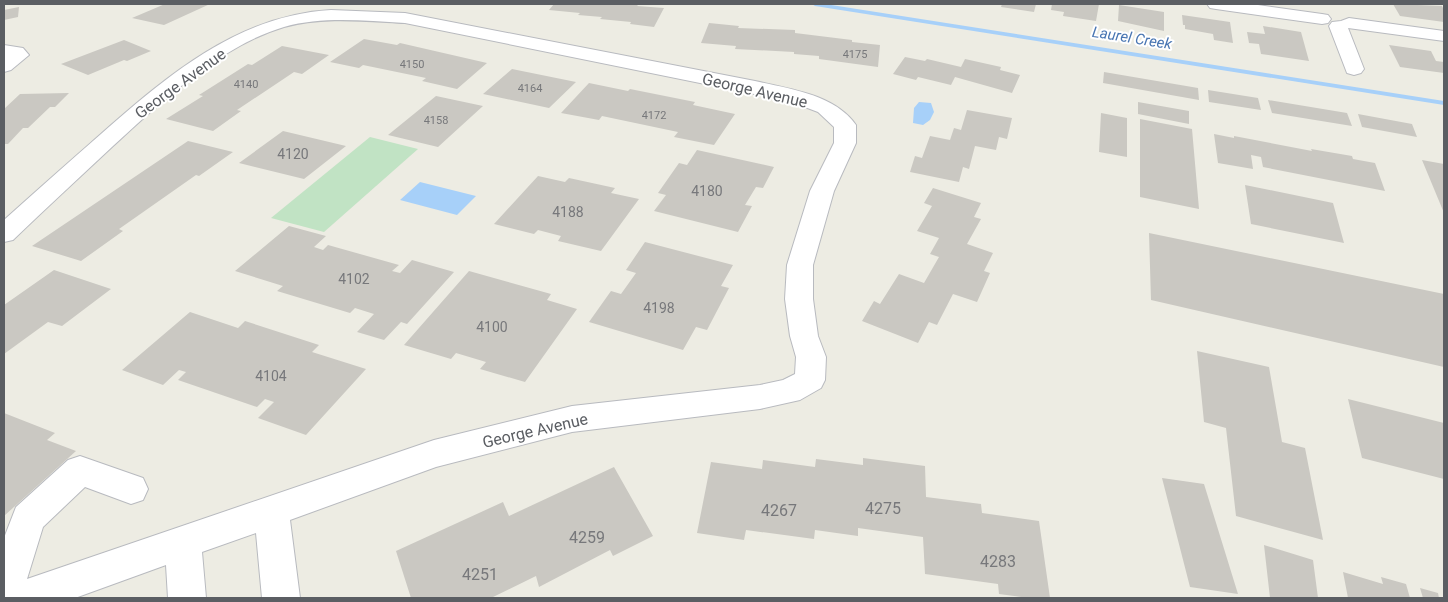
<svg xmlns="http://www.w3.org/2000/svg" width="1448" height="602" viewBox="0 0 1448 602" font-family="Roboto,sans-serif">
<style>
.green{fill:#c1e3c4}
.water{fill:#a7d0f9}
.lines{fill:none;stroke-linecap:round;stroke-linejoin:round}
.stream{fill:#a7d0f9;fill-rule:evenodd}
.building{fill:#cac8c2}
.minor-casing{stroke:#b8babf;stroke-width:2}
.minor{fill:#fff;fill-rule:evenodd}
.labels{text-anchor:middle;stroke-width:4;stroke-linejoin:round;paint-order:stroke}
.far-number-label{font-size:11px;fill:#77787b}
.number-label{font-size:14px;fill:#77787b}
.far-water-label{font-size:15px;font-style:italic;fill:#4875b2;stroke:#fff}
.street-label{font-size:16px;fill:#5b5e63;stroke:#fff}
.near-number-label{font-size:16px;fill:#77787b}
</style>
<rect width="100%" height="100%" fill="#edece3"/>
<path class="green" d="M370,137L418,149L324,232L271,218Z"/>
<path class="water" d="M919,102L931,103L934,112L930,120L923,125L913,123L914,108Z
M420,182L476,196L457,215L400,200Z"/>
<g class="lines">
<path class="stream" d="M812,4H825L1444,101V105L815,6Z"/>
</g>
<path class="building" d="M165,4H210L164,25L132,18Z
M554,4H639L637,6L664,8L654,27L630,24L631,22L600,19L602,17L578,15L580,13L549,10Z
M1002,4H1036L1034,12L1001,7Z
M1052,4H1099L1096,21L1063,16L1064,12L1051,10Z
M1393,4L1442,6L1444,10V22L1400,16Z
M1119,5L1164,12V31L1118,21Z
M19,7L18,17L4,20V10Z
M1182,15L1230,22L1233,43L1214,40L1213,34L1185,29V25H1183Z
M709,23L739,26L738,28L795,30V33L852,40V42L880,45L878,67L819,59V56L794,54V52L735,49L736,46L701,43Z
M1263,26L1301,32L1309,61L1261,54L1259,44L1249,43L1247,32L1265,34Z
M364,39L397,45L400,43L487,63L457,89L422,81L426,78L363,65L359,68L330,62Z
M124,40L151,51L127,61L124,60L88,75L61,64Z
M1389,45L1431,51L1436,61L1444,62V73L1400,67Z
M282,46L329,55L302,74L294,72L237,110L241,111L213,131L166,119L203,96L199,95L248,64L252,65Z
M905,57L925,61L927,59L961,67L965,59L1001,67L1000,70L1020,75L1012,93L955,77L951,85L918,77L916,80L893,74Z
M512,69L576,82L549,108L483,94Z
M1104,72L1198,88L1199,100L1103,83Z
M589,83L628,91L630,89L695,102L693,105L735,114L714,145L674,137L678,132L602,116L599,120L561,113Z
M1208,90L1258,98L1261,110L1209,102Z
M69,93L55,107H50L28,128H23L8,144H4V109L20,94Z
M436,96L483,106L438,147L388,135Z
M1268,100L1347,113L1352,126L1272,113Z
M1138,102L1189,111V124L1138,114Z
M967,110L1012,118L1007,139L999,137L996,150L975,146L969,169L963,167L959,182L910,172L915,156L922,158L930,136L950,140L954,128L961,130Z
M1101,113L1127,118V157L1099,152Z
M1358,114L1412,124L1417,137L1362,127Z
M1140,119L1192,129L1199,209L1140,197Z
M283,131L346,146L304,179L239,163Z
M1214,134L1234,138V136L1312,151L1311,149L1352,156L1353,159L1375,163L1385,191L1263,167L1261,157L1251,155L1253,169L1218,163Z
M188,141L233,152L199,176L196,175L119,229L123,231L81,261L32,246Z
M697,150L774,167L763,188L756,187L745,205L752,206L738,232L654,211L666,195L658,193L679,163L687,165Z
M1422,160L1444,164V213Z
M538,176L565,182L569,178L615,188L611,193L639,199L601,251L558,241L561,236L538,230L534,234L494,224Z
M1245,185L1333,203L1344,243L1251,224Z
M933,188L981,203L974,217L981,219L967,244L993,253L984,271L990,273L977,302L953,294L937,325L929,322L918,343L862,321L874,301L880,304L899,274L924,283L939,257L930,254L939,238L917,231L932,206L924,203Z
M289,226L326,236L314,247L323,250L328,245L399,265L392,271L400,273L412,260L454,272L407,324L401,322L384,340L357,332L374,314L355,308L350,313L277,291L283,286L235,271Z
M1149,233L1444,294V367L1151,300Z
M645,242L733,265L721,286L729,288L707,330L696,327L683,350L589,322L611,291L621,294L636,273L626,270Z
M54,270L111,289L62,326L48,322L4,354V305Z
M469,271L551,294L547,300L577,309L525,382L480,369L486,362L456,353L451,359L404,345Z
M190,312L238,328L245,321L319,345L312,352L366,369L306,435L258,418L274,402L265,399L257,407L178,380L186,372L179,370L163,385L122,370Z
M1197,351L1269,367L1282,442L1305,448L1323,540L1236,516L1226,428L1204,422Z
M1348,399L1444,423V479L1362,458Z
M4,413L55,433L47,440L76,451L4,516Z
M863,458L925,466L926,497L981,504L982,513L1039,521L1050,598H1028L999,594L998,584L925,574L923,537L858,528V536L815,530L814,539L746,530L744,540L697,533L711,462L762,469L763,460L815,467L816,459L863,465Z
M614,467L653,536L613,556L610,550L539,587L536,576L491,598H411L396,551L503,502L509,516Z
M1162,478L1204,484L1238,594L1190,587Z
M1264,545L1313,560L1318,598H1270Z
M1343,572L1383,584L1381,577L1406,584L1410,598H1348Z
M1420,588L1438,593L1439,598H1423Z"/>
<g class="lines">
<defs>
<path id="minor" d="M1207,4H1251L1322,14L1328,15L1331,19L1328,23L1322,24L1216,9L1210,8Z
M331,10L405,13L755,81C789,89 834,94 856,125V143L834,191L813,265V299L818,336L826,357L825,380L821,388L800,400L760,409L572,432L436,467L290,520L300,598H262L256,533L202,552L206,598H168L166,565L75,598H4V538L16,507L68,460L80,456L143,478L148,489L143,500L131,504L85,487L43,527L27,579L434,440L572,406L760,385L783,380L795,374L796,357L790,336L785,299L787,265L810,191L834,143V127L818,112L789,101L405,23C365,21 323,16 284,27C220,46 161,102 113,146C80,177 46,208 13,240L4,242V220C36,191 68,163 101,134C167,76 238,15 331,10Z
M1349,18L1444,31V41L1348,28L1364,69L1361,73L1354,75L1347,73L1329,26L1332,22L1341,21Z
M4,45L23,48L29,55L11,70L4,72Z"/>
</defs>
<use href="#minor" class="minor-casing"/>
<use href="#minor" class="minor"/>
</g>
<g class="labels">
<g class="far-number-label">
<text x="855" y="58">4175</text>
<text x="412" y="68">4150</text>
<text x="246" y="88">4140</text>
<text x="530" y="92">4164</text>
<text x="654" y="119">4172</text>
<text x="436" y="124">4158</text>
</g>
<g class="number-label">
<text x="293" y="159">4120</text>
<text x="707" y="196">4180</text>
<text x="568" y="217">4188</text>
<text x="354" y="284">4102</text>
<text x="659" y="313">4198</text>
<text x="492" y="332">4100</text>
<text x="271" y="381">4104</text>
</g>
<g class="far-water-label">
<text transform="translate(1132 38) rotate(9)" y="5">Laurel Creek</text>
</g>
<g class="street-label">
<text transform="translate(180 83) rotate(-36)" y="6">George Avenue</text>
<text transform="translate(755 90) rotate(13)" y="6">George Avenue</text>
<text transform="translate(535 430) rotate(-13)" y="6">George Avenue</text>
</g>
<g class="near-number-label">
<text x="883" y="514">4275</text>
<text x="779" y="516">4267</text>
<text x="587" y="543">4259</text>
<text x="998" y="567">4283</text>
<text x="480" y="580">4251</text>
</g>
</g>
<rect width="1448" height="602" fill="none" stroke="#5b5e63" stroke-width="10"/>
</svg>
